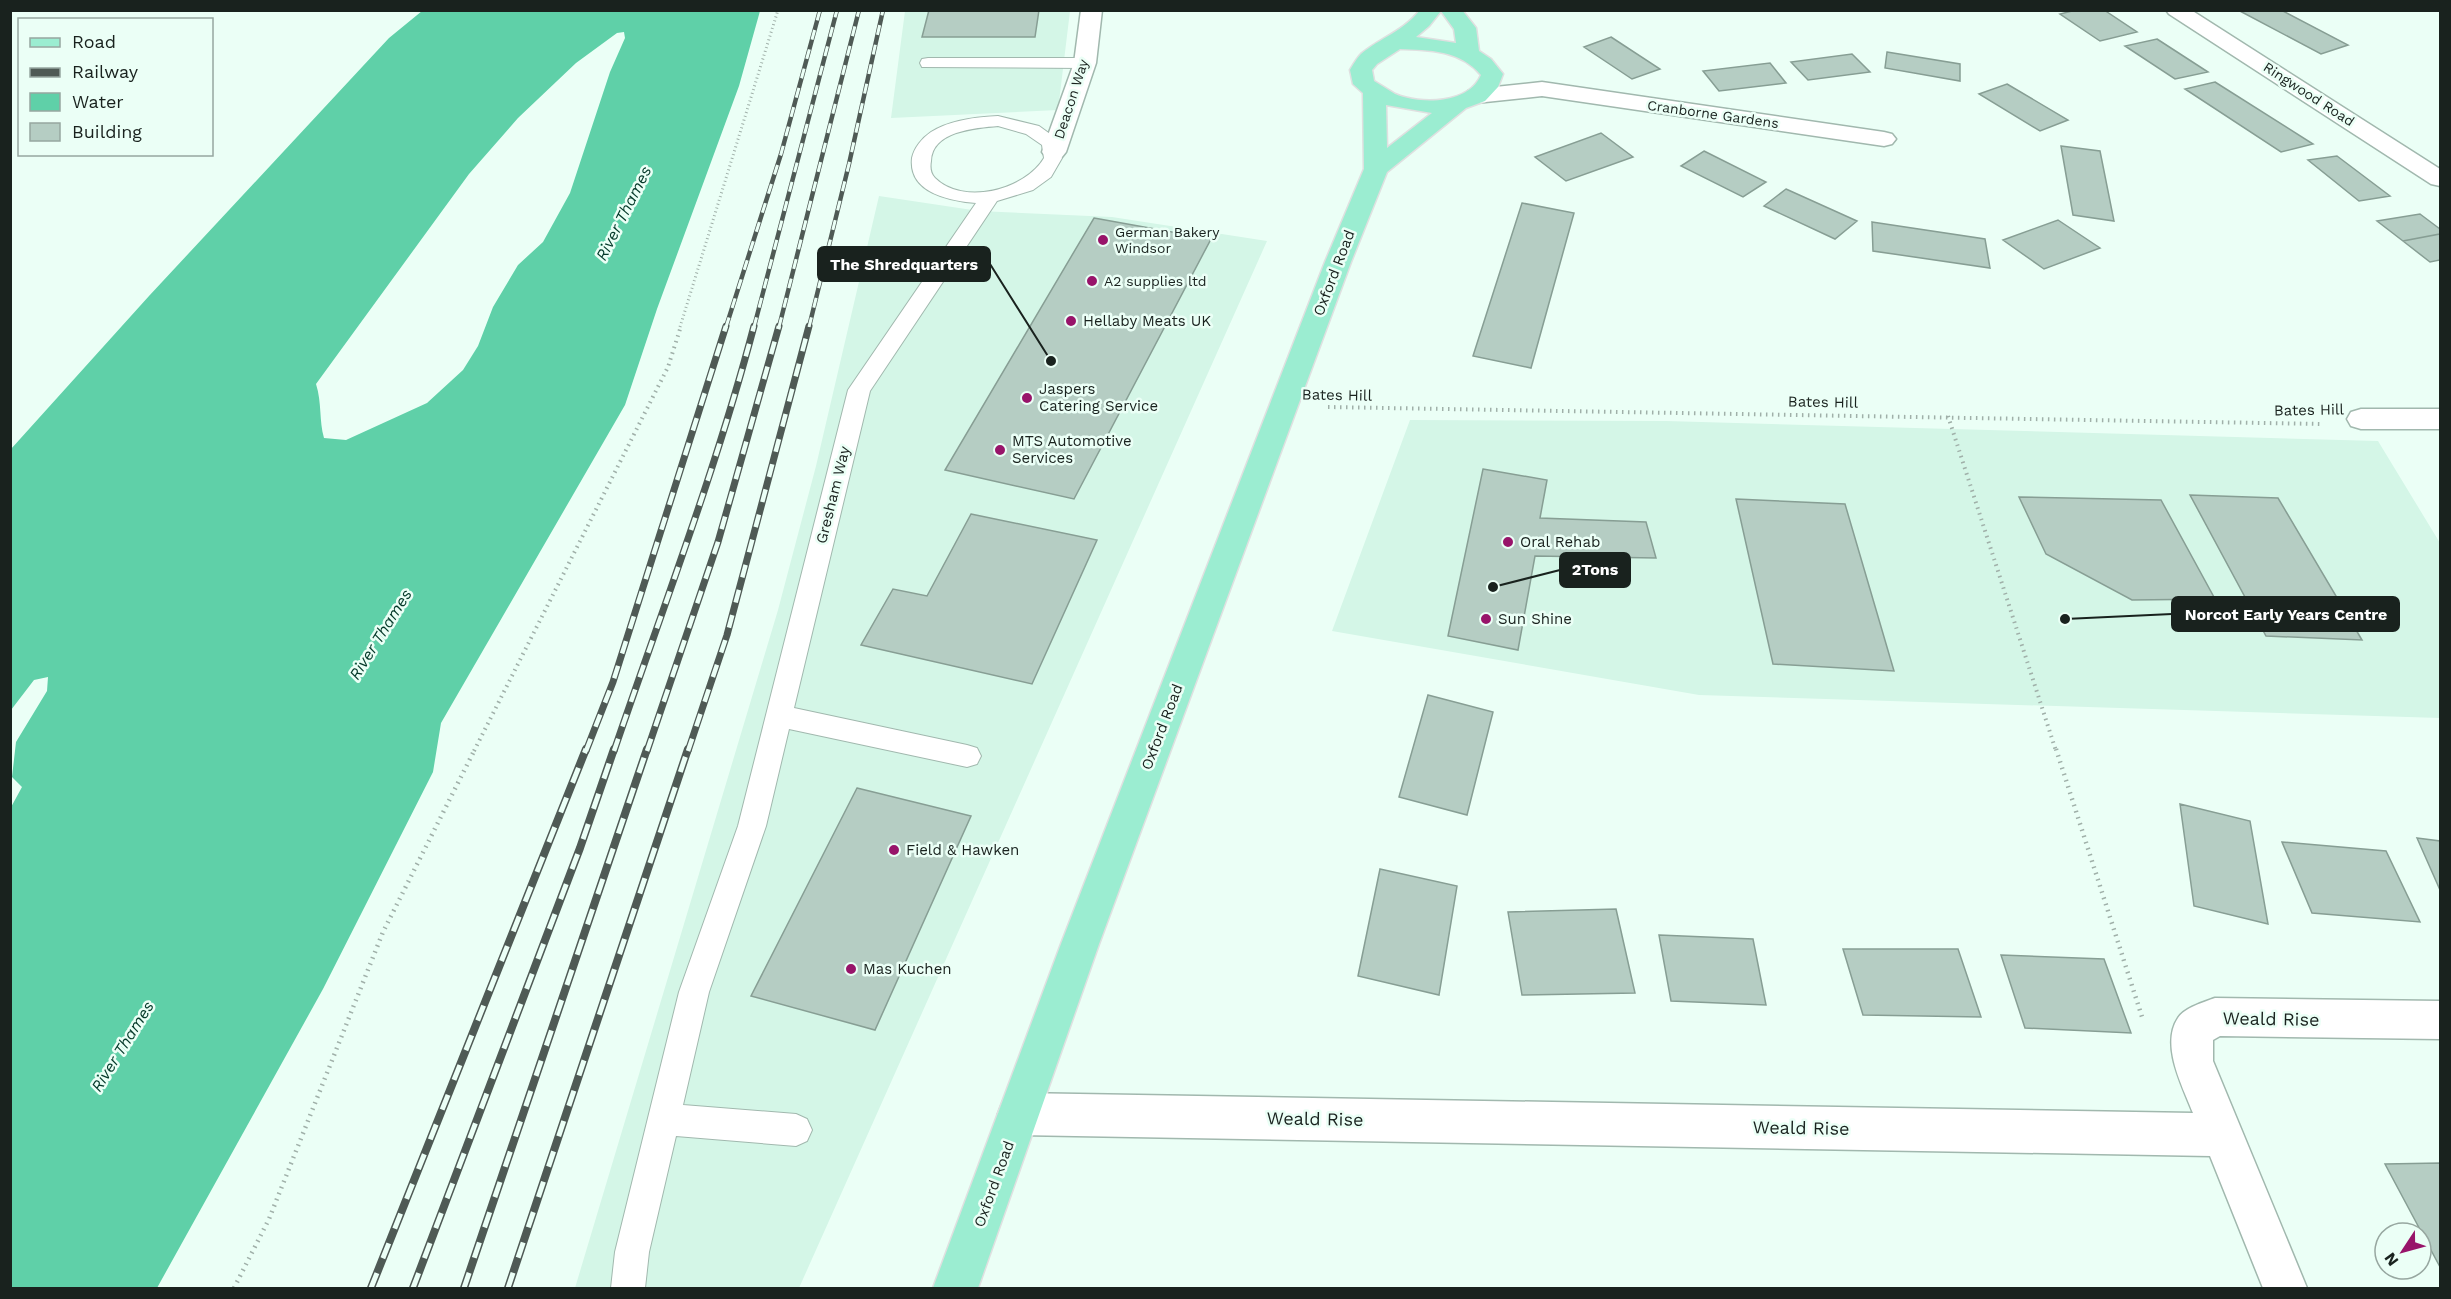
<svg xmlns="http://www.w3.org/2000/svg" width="2451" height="1299" viewBox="0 0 2451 1299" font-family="'Work Sans',sans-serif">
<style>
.built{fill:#d4f6e7}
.water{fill:#5fd0a8;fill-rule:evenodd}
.building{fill:#b5cdc3;stroke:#879e94;stroke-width:1.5}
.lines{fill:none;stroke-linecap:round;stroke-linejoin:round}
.service-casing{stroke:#a1b8ae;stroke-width:2}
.minor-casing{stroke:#a1b8ae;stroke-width:3}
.primary-casing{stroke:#dfe0e0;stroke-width:3}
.path-far2{stroke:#a0b0a9;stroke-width:3;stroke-dasharray:1 3;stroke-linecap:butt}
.path-far1{stroke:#a0b0a9;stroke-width:4;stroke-dasharray:1.5 4.5;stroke-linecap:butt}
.path{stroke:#a0b0a9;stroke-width:4.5;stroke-dasharray:1.5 5;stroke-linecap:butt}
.service{fill:#fff;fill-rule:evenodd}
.minor{fill:#fff;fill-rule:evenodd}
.primary{fill:#9bedd1;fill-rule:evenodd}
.rail-far2-casing{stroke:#4f5a55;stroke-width:4.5}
.rail-far1-casing{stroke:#4f5a55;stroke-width:7}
.rail-casing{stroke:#4f5a55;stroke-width:8}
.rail-far2{stroke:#ebfff6;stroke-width:3;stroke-dasharray:10;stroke-linecap:butt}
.rail-far1{stroke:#ebfff6;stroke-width:4.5;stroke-dasharray:13;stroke-linecap:butt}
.rail{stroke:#ebfff6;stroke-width:5;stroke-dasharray:16;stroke-linecap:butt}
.poi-dot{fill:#98146a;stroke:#ebfff6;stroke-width:2}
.labels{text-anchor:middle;stroke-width:5;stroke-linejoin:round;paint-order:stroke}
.far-street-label{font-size:14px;fill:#19221e;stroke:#ebfff6}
.far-poi-label{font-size:14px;fill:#19221e;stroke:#ebfff6;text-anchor:start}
.street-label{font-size:15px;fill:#19221e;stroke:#ebfff6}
.poi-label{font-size:15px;fill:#19221e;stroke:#ebfff6;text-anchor:start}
.water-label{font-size:16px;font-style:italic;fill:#043929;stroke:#ebfff6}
.near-street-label{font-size:18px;fill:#19221e;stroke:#ebfff6}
.leader{fill:none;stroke:#19221e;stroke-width:2}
.callout-dot{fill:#19221e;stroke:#ebfff6;stroke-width:2}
.callout{fill:#19221e;stroke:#19221e;stroke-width:2}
.callout-label{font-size:16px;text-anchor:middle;font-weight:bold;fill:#fff}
</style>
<rect width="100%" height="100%" fill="#ebfff6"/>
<path class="built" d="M905,11H1070L1058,110L891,118Z
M879,196L979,211L1112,217L1267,241L799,1288H575L778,610L816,466Z
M1410,420L1666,421L2378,441L2440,543V718L1699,695L1332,631Z"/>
<path class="water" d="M422,11H760L739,86L657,309L625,405L441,723L433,772L323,989L157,1288H11L10,809L22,787L12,777L16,742L47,691L48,677L34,680L11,710V449L149,296L389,38ZM624,32L625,38L610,72L570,193L543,242L518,265L493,307L478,346L463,370L427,403L346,440L324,438C319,421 322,403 316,384L469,174L518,118L576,63L617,33Z"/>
<path class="building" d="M929,10H1039L1035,37H922Z
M2076,10H2104L2137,32L2100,41L2060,14Z
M2238,10H2281L2348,45L2321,54Z
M1611,37L1660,69L1632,79L1584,47Z
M2157,39L2208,72L2175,79L2125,46Z
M1887,52L1960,64V81L1885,68Z
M1852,54L1870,72L1808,80L1791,62Z
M1770,63L1786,83L1719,91L1703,71Z
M2215,82L2313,144L2281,152L2185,89Z
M2007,84L2068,120L2040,131L1979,94Z
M1601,133L1633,157L1566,181L1535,157Z
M2061,146L2100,151L2114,221L2073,215Z
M1704,151L1766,182L1743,197L1681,166Z
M2337,156L2390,196L2359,201L2308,160Z
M1786,189L1857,221L1835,239L1764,206Z
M1522,203L1574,213L1531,368L1473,356Z
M2420,214L2440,229V234L2403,241L2377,221Z
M1094,218L1211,239L1074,499L945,470Z
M2058,220L2100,248L2044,269L2003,240Z
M1872,222L1985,239L1990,268L1873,251Z
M2440,234V260L2430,262L2403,241Z
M1483,469L1547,480L1540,518L1646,522L1656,558L1535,556L1518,650L1448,636Z
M2190,495L2278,498L2362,640L2266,636Z
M2019,497L2161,500L2215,599L2132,600L2046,554Z
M1736,499L1845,504L1894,671L1773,664Z
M971,514L1097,540L1032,684L861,645L893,589L927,596Z
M1428,695L1493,712L1467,815L1399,797Z
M857,788L971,816L875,1030L751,996Z
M2180,804L2250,821L2268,924L2194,906Z
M2417,838L2440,841V890Z
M2282,842L2386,851L2420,922L2312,913Z
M1380,869L1457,886L1439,995L1358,976Z
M1616,909L1635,993L1522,995L1508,912Z
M1659,935L1753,939L1766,1005L1671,1001Z
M1843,949H1958L1981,1017L1863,1015Z
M2001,955L2104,959L2131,1033L2025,1028Z
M2440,1163V1267L2385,1164Z"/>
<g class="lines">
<defs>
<path id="service" d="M928,58H1085L1091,59L1093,63L1091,67L1085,68L922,67L920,63L922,59Z
M998,116L1039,126L1057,139L1062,158L1051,177L1033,190L997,201L870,391L794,708L967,745L977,748L981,756L977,764L967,767L789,729L766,826L709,992L683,1105L796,1114L807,1119L812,1130L807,1141L796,1146L676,1136L649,1252L645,1288H611L615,1252L679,992L738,826L848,390L976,203C950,201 908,193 912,158C914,148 922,138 931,132C950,120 976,117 998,116ZM998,126L1026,134L1042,145L1044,158C1025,190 963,206 935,178C930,173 930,167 931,161C932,131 975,128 998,126Z"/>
<path id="minor" d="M1081,10H1102L1096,63L1066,152L1062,157L1054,159L1046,157L1042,152L1074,63Z
M2166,10H2191L2440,169V186L2431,184L2169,14Z
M1542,82L1884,132L1892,134L1896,139L1892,144L1884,146L1542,96L1476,103L1468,101L1465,96L1468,91L1476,89Z
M2361,409H2440V429H2361L2351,426L2347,419L2351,412Z
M2215,998L2440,1001V1039L2220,1036L2213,1040V1061L2307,1288H2263L2210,1156L1019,1135L1004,1129L998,1114L1004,1099L1019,1093L2193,1113C2183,1087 2160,1045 2178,1018C2184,1008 2204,1002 2215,998Z"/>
<path id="primary" d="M1420,10H1462L1476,28L1479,51L1491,59L1503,74L1498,87L1485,101L1466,108L1387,172L1351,262L1099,944L978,1288H933L1061,944L1325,262L1364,169L1363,93L1353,84L1350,70C1353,65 1357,58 1361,54C1380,38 1404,31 1420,10ZM1441,11L1454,29L1456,43L1416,37L1429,26ZM1400,49C1429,50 1460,50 1481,75C1469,104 1421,105 1395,94C1388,90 1381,85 1374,81L1372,70L1377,64ZM1386,105L1432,113L1387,148Z"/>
</defs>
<use href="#service" class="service-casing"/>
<use href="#minor" class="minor-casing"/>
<use href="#primary" class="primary-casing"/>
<path class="path-far2" d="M680,327L778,10"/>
<path class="path-far1" d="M1328,407L2322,424
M1948,416L2056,751
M474,751L668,367L681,326"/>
<path class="path" d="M2056,749L2143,1020
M234,1288L269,1219L383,932L475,749"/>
<use href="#service" class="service"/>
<use href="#minor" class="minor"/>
<use href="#primary" class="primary"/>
<defs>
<path id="rail-far2" d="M726,327L781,154L820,10
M754,327L837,10
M779,327L859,10
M809,327L849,164L883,10"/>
<path id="rail-far1" d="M586,751L613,682L726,326
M614,751C662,610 716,470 754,326
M647,751L718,542L779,326
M688,751L727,635L809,326"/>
<path id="rail" d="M371,1288L586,749
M413,1288L580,848L614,749
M464,1288L647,749
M508,1288L688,749"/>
</defs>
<use href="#rail-far2" class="rail-far2-casing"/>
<use href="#rail-far1" class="rail-far1-casing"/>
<use href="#rail" class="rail-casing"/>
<use href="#rail-far2" class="rail-far2"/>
<use href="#rail-far1" class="rail-far1"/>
<use href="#rail" class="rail"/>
</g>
<g class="poi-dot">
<circle cx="1103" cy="240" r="6"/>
<circle cx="1092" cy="281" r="6"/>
<circle cx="1071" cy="321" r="6"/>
<circle cx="1027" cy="398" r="6"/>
<circle cx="1000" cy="450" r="6"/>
<circle cx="1508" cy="542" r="6"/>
<circle cx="1486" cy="619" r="6"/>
<circle cx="894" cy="850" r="6"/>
<circle cx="851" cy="969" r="6"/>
</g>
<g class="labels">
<g class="far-street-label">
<text transform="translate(2309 94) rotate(33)" y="5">Ringwood Road</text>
<text transform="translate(1071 99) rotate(-72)" y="5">Deacon Way</text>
<text transform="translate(1713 114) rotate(8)" y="5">Cranborne Gardens</text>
</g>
<g class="far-poi-label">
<text x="1115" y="237">German Bakery<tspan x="1115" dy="16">Windsor</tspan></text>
<text x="1104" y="286">A2 supplies ltd</text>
</g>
<g class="street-label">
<text transform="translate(1334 273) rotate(-69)" y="5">Oxford Road</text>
<text transform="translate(1337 395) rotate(1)" y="5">Bates Hill</text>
<text transform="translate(1823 402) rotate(1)" y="5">Bates Hill</text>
<text transform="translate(2309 410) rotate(-1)" y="5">Bates Hill</text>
<text transform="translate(833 495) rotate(-76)" y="5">Gresham Way</text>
<text transform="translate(1162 727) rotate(-69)" y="5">Oxford Road</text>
<text transform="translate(994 1184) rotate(-70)" y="5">Oxford Road</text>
</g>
<g class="poi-label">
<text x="1083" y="326">Hellaby Meats UK</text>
<text x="1039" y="394">Jaspers<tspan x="1039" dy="17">Catering Service</tspan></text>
<text x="1012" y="446">MTS Automotive<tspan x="1012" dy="17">Services</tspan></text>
<text x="1520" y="547">Oral Rehab</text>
<text x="1498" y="624">Sun Shine</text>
<text x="906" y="855">Field &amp; Hawken</text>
<text x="863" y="974">Mas Kuchen</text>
</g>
<g class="water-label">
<text transform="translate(623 213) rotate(-63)" y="6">River Thames</text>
<text transform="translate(380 634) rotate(-58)" y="6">River Thames</text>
<text transform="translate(122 1046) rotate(-58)" y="6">River Thames</text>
</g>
<g class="near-street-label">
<text transform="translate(2271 1019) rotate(1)" y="6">Weald Rise</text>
<text transform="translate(1315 1119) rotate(1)" y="6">Weald Rise</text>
<text transform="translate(1801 1128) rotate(1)" y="6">Weald Rise</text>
</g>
</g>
<path class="leader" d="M1051 361L990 264M1493 587L1560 570M2065 619L2172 614"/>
<g class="callout-dot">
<circle cx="1051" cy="361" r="6"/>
<circle cx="1493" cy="587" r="6"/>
<circle cx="2065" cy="619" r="6"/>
</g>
<g class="callout">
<rect x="818" y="247" width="172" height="34" rx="6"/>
<rect x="1560" y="553" width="70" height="34" rx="6"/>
<rect x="2172" y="597" width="227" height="34" rx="6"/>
</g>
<g class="callout-label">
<text x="904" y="270">The Shredquarters</text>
<text x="1595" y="575">2Tons</text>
<text x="2286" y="620">Norcot Early Years Centre</text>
</g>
<rect width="2451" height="1299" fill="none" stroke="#19221e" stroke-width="24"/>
<rect x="18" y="18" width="195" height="138" fill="#ebfff6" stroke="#97a7a0" stroke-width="1.5"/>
<rect x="30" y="38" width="30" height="9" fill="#9bedd1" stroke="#97a7a0" stroke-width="1.5"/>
<text x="72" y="48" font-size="18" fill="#19221e">Road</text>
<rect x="30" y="68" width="30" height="9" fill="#4f5a55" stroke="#97a7a0" stroke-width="1.5"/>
<text x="72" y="78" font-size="18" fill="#19221e">Railway</text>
<rect x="30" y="93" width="30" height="18" fill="#5fd0a8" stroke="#97a7a0" stroke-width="1.5"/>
<text x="72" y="108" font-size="18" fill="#19221e">Water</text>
<rect x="30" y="123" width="30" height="18" fill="#b5cdc3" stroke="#97a7a0" stroke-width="1.5"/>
<text x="72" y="138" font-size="18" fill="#19221e">Building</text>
<g transform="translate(2403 1251) rotate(234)"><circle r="28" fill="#ebfff6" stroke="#97a7a0" stroke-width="1.5"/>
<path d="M0-4.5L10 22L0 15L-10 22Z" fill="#98146a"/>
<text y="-9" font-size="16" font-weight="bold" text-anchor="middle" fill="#19221e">N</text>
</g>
</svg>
